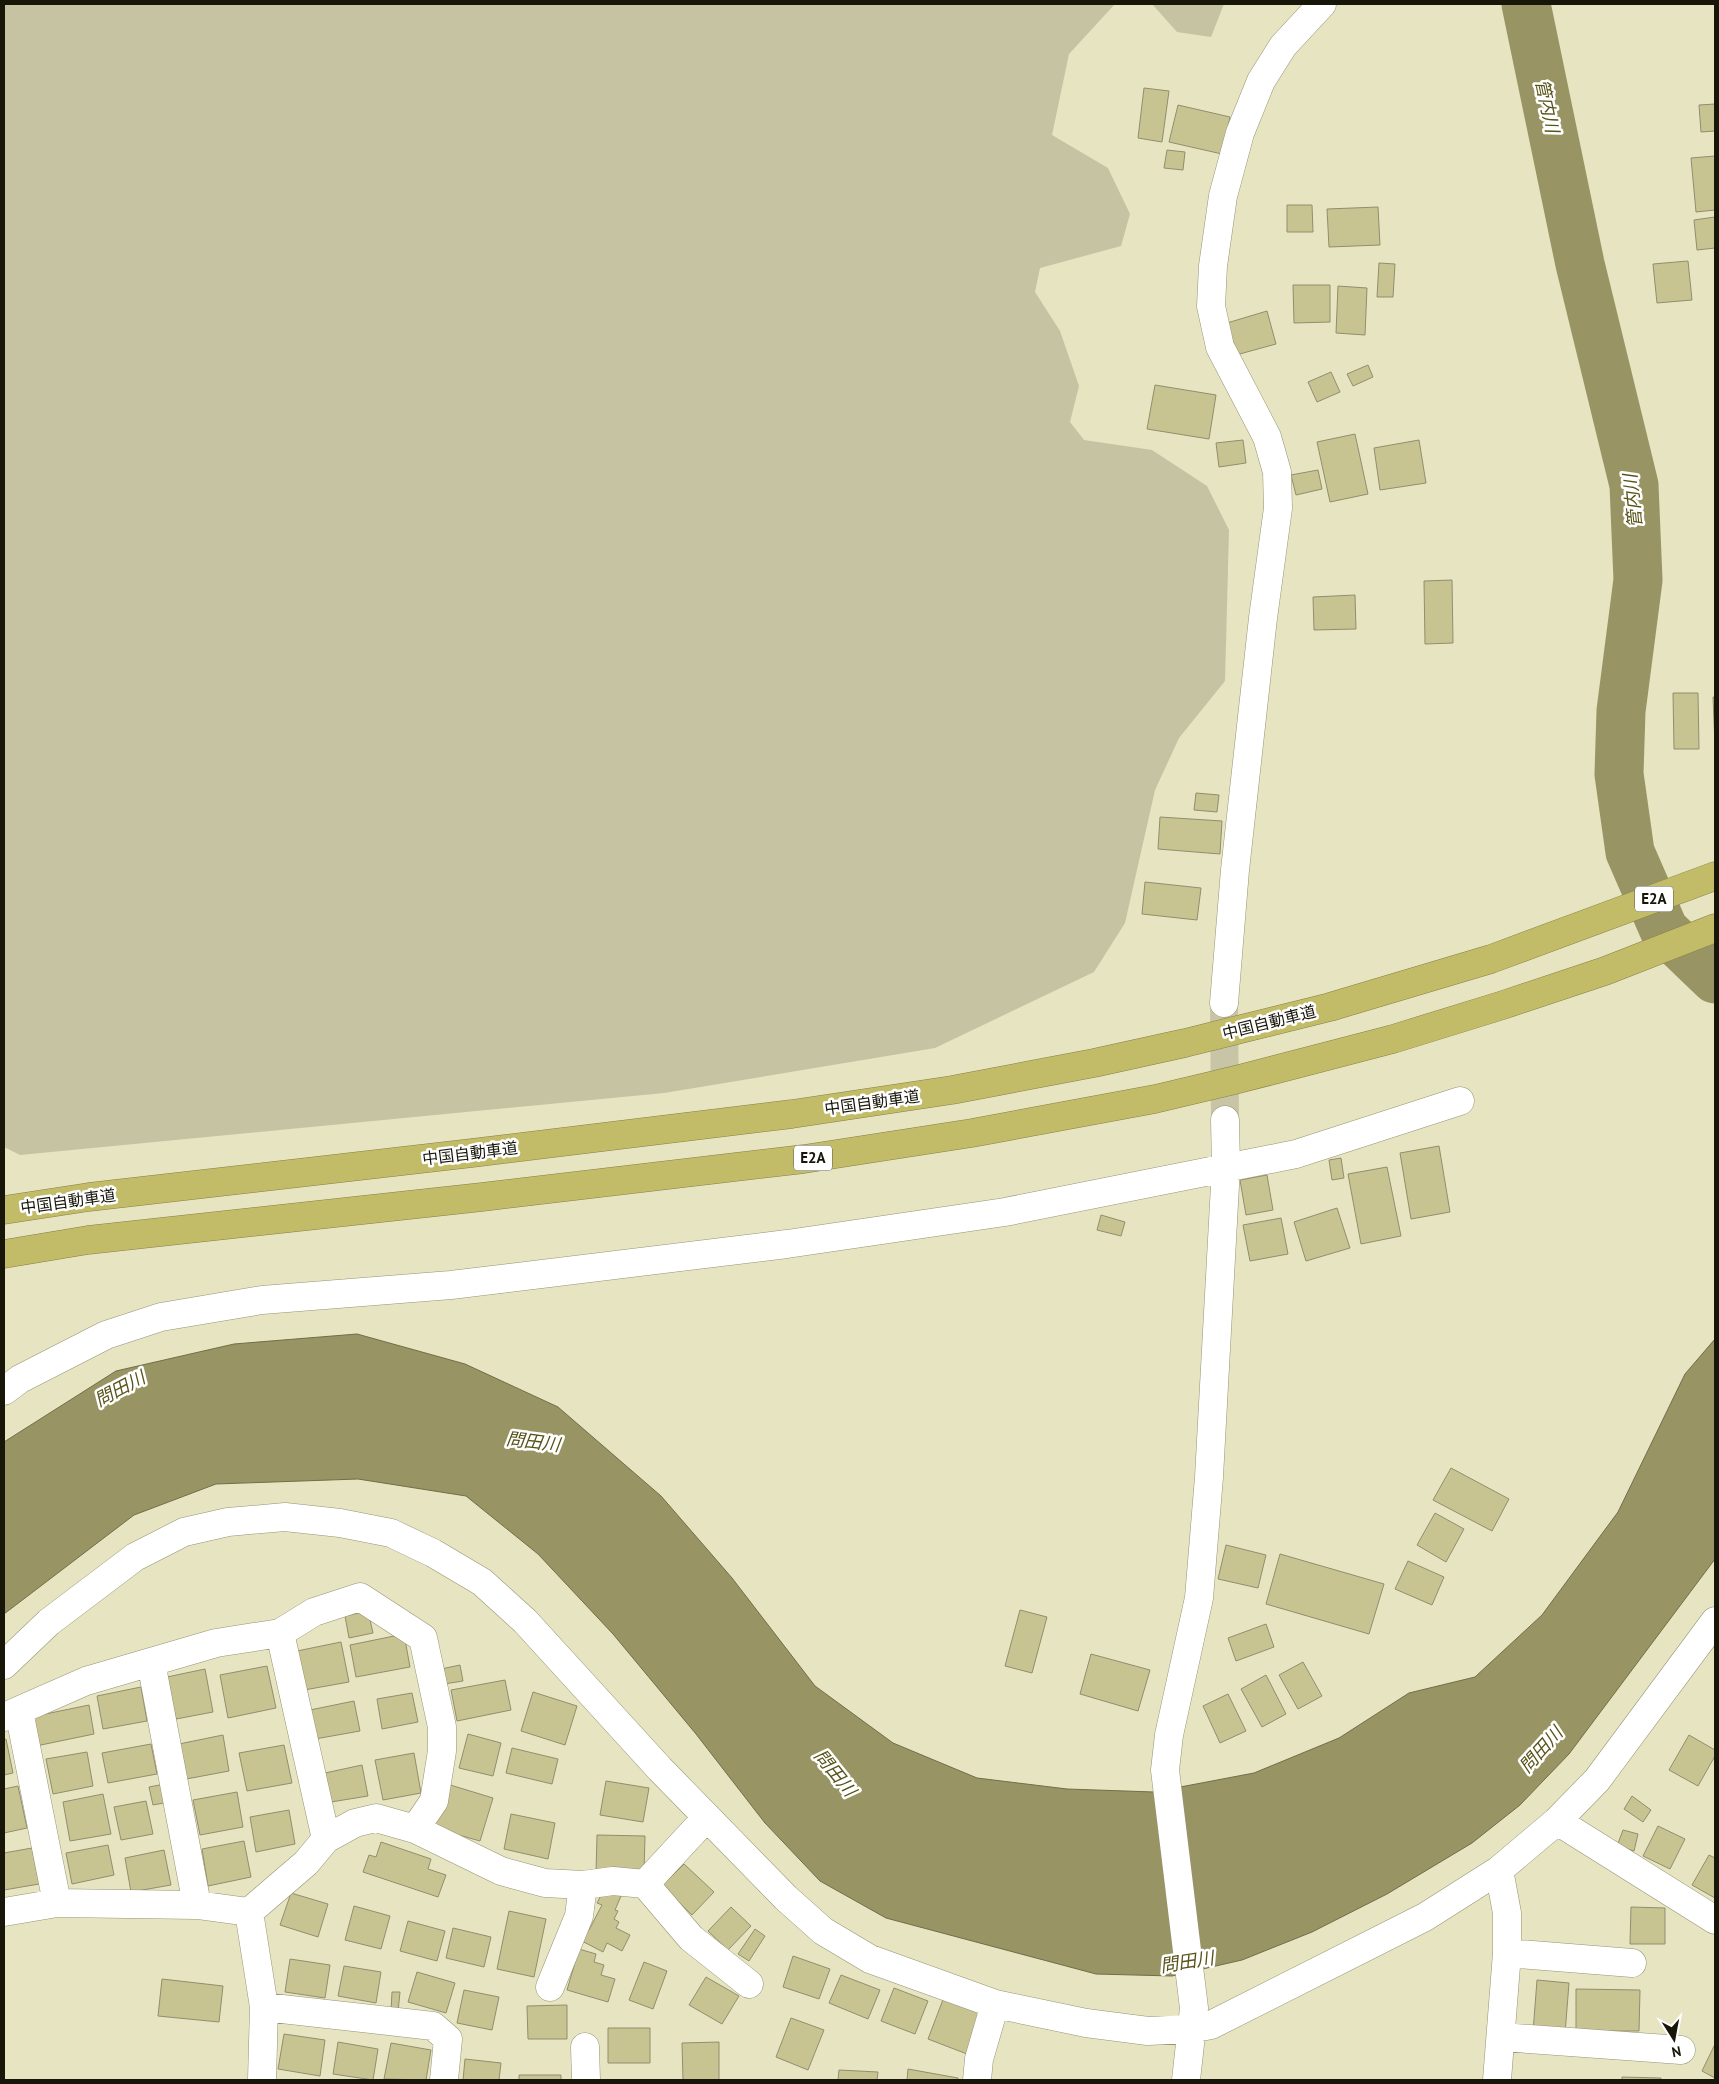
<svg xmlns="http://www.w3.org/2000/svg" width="1719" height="2084" viewBox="0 0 1719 2084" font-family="'PT Sans','Noto Sans JP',sans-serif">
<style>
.green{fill:#c5c3a2}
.water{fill:#989463;stroke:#716e48}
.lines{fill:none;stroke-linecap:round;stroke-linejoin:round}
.river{stroke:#989463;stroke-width:49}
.building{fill:#c8c491;stroke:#908e6e}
.minor-tunnel{stroke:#c7c5a5;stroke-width:28;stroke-dasharray:28 14;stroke-linecap:butt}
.minor-casing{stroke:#969474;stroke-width:29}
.highway-casing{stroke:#868146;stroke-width:29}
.minor{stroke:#fff;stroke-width:28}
.highway{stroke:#c2bb67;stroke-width:28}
.labels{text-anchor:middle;stroke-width:5;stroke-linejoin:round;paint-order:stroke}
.shield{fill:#fff;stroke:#5d5c53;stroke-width:1}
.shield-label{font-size:15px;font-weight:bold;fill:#171609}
.street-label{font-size:16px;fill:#171609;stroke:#fff}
.water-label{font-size:18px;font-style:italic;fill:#585318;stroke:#fff}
</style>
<rect width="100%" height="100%" fill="#e6e4c1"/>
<path class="green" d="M4,4H1115L1069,54L1052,135L1108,168L1130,214L1121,246L1040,268L1035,292L1060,331L1079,386L1070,422L1084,440L1152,450L1207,486L1229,530L1225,681L1179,738L1155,790L1125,923L1094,972L935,1048L664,1093L20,1155L4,1147Z
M1152,4H1224L1211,37L1177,32Z"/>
<path class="water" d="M357,1334L465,1364L558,1407L661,1496L732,1578L815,1686L893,1743L977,1778L1067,1789L1154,1792L1254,1773L1339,1738L1409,1693L1475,1677L1542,1615L1618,1512L1685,1374L1715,1339V1559L1569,1754L1520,1805L1472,1843L1387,1894L1312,1932L1242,1960L1172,1976L1096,1974L886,1918L820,1881L765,1823L696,1734L613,1634L538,1554L466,1496L358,1479L216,1484L134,1515L4,1614V1442L116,1371L234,1344Z"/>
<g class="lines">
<path class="river" d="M1526,4L1580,264L1634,485L1638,580L1621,711L1619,774L1630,852L1664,930L1715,979"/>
</g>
<path class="building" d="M1144,88L1169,91L1162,142L1138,138Z
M1715,104V131L1701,132L1699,105Z
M1178,105L1230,117L1222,154L1169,142Z
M1167,150L1185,152L1183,170L1164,168Z
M1715,156V210L1696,212L1691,158Z
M1287,205H1312L1313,232H1287Z
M1378,207L1380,245L1329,247L1327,209Z
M1715,217V248L1697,250L1694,220Z
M1688,261L1692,300L1657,303L1653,264Z
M1379,263L1395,264L1393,297H1377Z
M1293,285H1330V322L1294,323Z
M1338,286L1367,288L1365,335L1336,333Z
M1267,311L1276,344L1236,355L1227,323Z
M1368,365L1373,377L1353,386L1347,374Z
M1331,372L1340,392L1317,402L1308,382Z
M1155,385L1216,395L1209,439L1147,429Z
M1355,434L1368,494L1330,502L1317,442Z
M1243,440L1246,463L1219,467L1216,443Z
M1419,440L1426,483L1380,490L1374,448Z
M1318,470L1322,489L1296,495L1291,475Z
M1452,580L1453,643L1425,644L1424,581Z
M1355,595L1356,629L1314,630L1313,597Z
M1673,693H1698L1699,749H1674Z
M1713,697H1715V745Z
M1196,793L1219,795L1217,812L1194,810Z
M1160,817L1222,821L1220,854L1158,849Z
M1145,882L1201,888L1197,920L1142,914Z
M1439,1146L1450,1212L1411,1219L1400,1153Z
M1341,1158L1344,1178L1332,1180L1329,1160Z
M1387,1167L1401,1236L1361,1244L1348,1174Z
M1267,1175L1273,1210L1246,1215L1240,1180Z
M1337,1208L1350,1248L1306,1261L1294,1222Z
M1101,1215L1125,1222L1121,1236L1097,1230Z
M1281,1218L1288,1254L1250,1261L1243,1225Z
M1451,1468L1509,1499L1492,1531L1433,1500Z
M1435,1513L1464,1529L1446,1562L1417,1545Z
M1226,1545L1266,1555L1258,1588L1218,1579Z
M1280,1554L1384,1584L1369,1634L1266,1604Z
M1408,1561L1444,1577L1432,1605L1395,1589Z
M1020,1610L1047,1617L1032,1673L1005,1666Z
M368,1611L373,1633L349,1638L345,1616Z
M1266,1624L1274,1647L1236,1661L1228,1638Z
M404,1634L410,1667L356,1677L350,1645Z
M341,1642L349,1682L304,1690L297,1651Z
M1091,1654L1150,1670L1138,1711L1080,1694Z
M1303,1662L1322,1696L1298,1709L1279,1675Z
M460,1665L463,1681L444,1684L441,1669Z
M267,1666L276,1708L228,1718L220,1675Z
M205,1669L213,1712L176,1719L167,1677Z
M1266,1675L1286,1714L1262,1727L1241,1689Z
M505,1680L511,1710L457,1721L451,1690Z
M141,1687L147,1721L103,1729L97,1696Z
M533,1692L577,1706L565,1745L521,1731Z
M412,1693L418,1722L382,1729L377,1699Z
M1228,1694L1246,1731L1220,1743L1203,1706Z
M354,1701L360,1731L315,1739L310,1710Z
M89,1705L94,1734L36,1746L31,1717Z
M468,1734L501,1743L493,1776L459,1768Z
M223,1735L229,1771L181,1780L174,1745Z
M1689,1735L1715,1750V1756L1698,1786L1669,1770Z
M6,1739L13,1773L4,1775V1740Z
M151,1744L157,1774L108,1783L102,1753Z
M284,1745L292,1783L247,1791L239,1753Z
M512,1748L558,1759L552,1784L506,1773Z
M87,1752L93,1786L53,1794L46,1759Z
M414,1753L421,1793L383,1800L375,1760Z
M362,1765L368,1796L331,1802L325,1773Z
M606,1781L649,1788L643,1822L600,1815Z
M165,1784L169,1802L153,1805L149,1787Z
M447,1784L493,1798L480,1841L434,1828Z
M18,1786L27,1828L4,1833V1789Z
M237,1792L243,1827L200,1835L193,1800Z
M103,1794L111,1834L70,1841L63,1802Z
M1632,1796L1651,1810L1643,1822L1624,1809Z
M146,1801L153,1834L121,1840L114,1807Z
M289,1810L295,1844L256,1852L250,1817Z
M511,1814L555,1823L548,1859L504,1849Z
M1658,1826L1685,1839L1670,1869L1643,1856Z
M1623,1830L1638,1834L1634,1851L1617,1846Z
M597,1835L645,1836L644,1873H596Z
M244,1841L251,1877L208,1886L202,1849Z
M381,1842L431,1859L428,1869L446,1875L438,1897L363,1872L369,1855L376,1857Z
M108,1845L114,1875L72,1884L66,1853Z
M32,1848L39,1884L4,1890V1853Z
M164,1850L171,1885L131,1892L125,1858Z
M1709,1855L1715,1858V1898L1692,1885Z
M684,1864L714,1892L692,1915L662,1886Z
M605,1888L621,1896L615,1910L618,1911L614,1919L619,1922L616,1928L630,1935L622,1951L607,1943L603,1952L580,1940L586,1929L589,1930L602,1905L597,1903Z
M291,1893L328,1904L318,1937L280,1925Z
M354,1906L390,1916L381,1949L345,1940Z
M731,1907L751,1926L728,1950L708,1931Z
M1631,1907L1665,1908V1944H1630Z
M509,1911L546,1919L534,1977L497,1969Z
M408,1921L445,1931L437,1961L400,1951Z
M453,1928L491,1937L484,1967L446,1958Z
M755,1929L765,1936L749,1961L738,1954Z
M579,1949L596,1954L594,1962L604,1965L601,1975L615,1979L608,2002L567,1990Z
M793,1956L830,1969L819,1999L783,1987Z
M290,1959L330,1965L325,1998L285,1992Z
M644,1962L667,1971L653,2009L629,2000Z
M344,1966L381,1972L376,2003L338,1996Z
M417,1972L455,1983L446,2013L408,2002Z
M841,1975L880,1990L868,2019L829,2003Z
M706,1977L739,1996L722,2024L689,2005Z
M162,1979L223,1986L219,2022L158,2016Z
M1537,1980L1569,1983L1565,2034L1533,2032Z
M894,1988L928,2001L915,2034L881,2021Z
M1576,1989L1640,1990L1639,2031H1576Z
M464,1990L499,1997L492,2030L457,2023Z
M392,1992H400L398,2012L391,2011Z
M944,1997L983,2012L967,2054L928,2039Z
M567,2005V2039H528L527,2006Z
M791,2018L824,2030L808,2070L776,2057Z
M608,2028H650V2063H608Z
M284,2034L325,2040L320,2076L278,2069Z
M338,2042L378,2049L373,2080L333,2074Z
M719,2042V2080H683L682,2043Z
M391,2043L431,2050L426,2080L384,2079Z
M1715,2044V2078L1702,2071Z
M465,2059L501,2063L499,2080H463Z
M908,2069L958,2078V2080H907Z
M839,2070L878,2072L877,2080H838Z
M519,2075H561V2080H519Z
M1622,2077L1661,2078V2080H1622Z"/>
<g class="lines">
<path class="minor-tunnel" d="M1224,1003L1225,1120"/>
<defs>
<path id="minor" d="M1224,1003L1235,870L1263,618L1278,508L1277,472L1267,437L1220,347L1211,306L1213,266L1223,196L1240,133L1261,81L1283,46L1322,4
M4,1391L20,1379L106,1335L161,1317L262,1300L451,1285L787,1244L1005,1212L1296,1154L1460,1101
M280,1633L326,1839
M151,1662L197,1905
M4,1665L49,1622L135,1557L184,1532L228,1522L285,1517L340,1523L391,1533L433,1553L482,1582L525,1621L660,1769L786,1898L823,1931L870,1959L995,2004L1086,2023L1148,2031L1190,2029L1211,2025L1425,1917L1499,1870L1557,1821L1597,1780L1715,1621
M19,1711L57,1903
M4,1717L86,1681L216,1643L280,1633L314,1612L360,1597L423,1638L442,1727V1751L434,1801L415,1829
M1557,1821L1715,1920
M645,1884L707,1817
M4,1912L57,1903L197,1905L249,1912L306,1863L326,1839L355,1823L376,1818L415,1829L501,1871L545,1883L583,1885L613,1881L645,1884L691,1938L749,1984
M249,1912L264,2007L262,2080
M1507,1953L1632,1963
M550,1987L579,1916L583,1885
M264,2007L433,2026L448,2039L444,2080
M1501,2037L1681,2050
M585,2047L586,2080
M977,2080L979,2059L995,2004
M1186,2080L1194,2008L1165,1770L1169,1735L1199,1598L1209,1477L1226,1167L1225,1120
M1497,2080L1507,1953V1913L1499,1870"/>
<path id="highway" d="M4,1210L89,1197L472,1153L792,1114L952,1090L1094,1063L1185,1043L1330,1007L1491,959L1715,876
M4,1254L88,1240L482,1197L804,1159L972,1133L1155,1099L1235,1080L1393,1039L1503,1005L1605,971L1715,928"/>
</defs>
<use href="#minor" class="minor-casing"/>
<use href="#highway" class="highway-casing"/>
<use href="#minor" class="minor"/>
<use href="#highway" class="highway"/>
</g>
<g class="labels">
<g class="shield">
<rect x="1635" y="886.5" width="38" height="25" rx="4"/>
<rect x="794" y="1145.5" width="38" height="25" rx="4"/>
</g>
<g class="shield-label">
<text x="1654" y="904">E2A</text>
<text x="813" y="1163">E2A</text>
</g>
<g class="street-label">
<text transform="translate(1269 1022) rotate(-14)" y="6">中国自動車道</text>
<text transform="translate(872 1102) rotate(-8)" y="6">中国自動車道</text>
<text transform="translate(470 1153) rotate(-7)" y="6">中国自動車道</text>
<text transform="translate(68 1201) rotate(-8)" y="6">中国自動車道</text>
</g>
<g class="water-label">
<text transform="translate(1547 106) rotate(78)" y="6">管内川</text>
<text transform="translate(1633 501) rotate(-96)" y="6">管内川</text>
<text transform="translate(120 1389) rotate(-28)" y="6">問田川</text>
<text transform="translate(533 1442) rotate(7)" y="6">問田川</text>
<text transform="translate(1541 1750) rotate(-48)" y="6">問田川</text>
<text transform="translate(835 1773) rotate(51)" y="6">問田川</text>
<text transform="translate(1187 1962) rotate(-9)" y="6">問田川</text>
</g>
</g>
<rect width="1719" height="2084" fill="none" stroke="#171609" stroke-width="10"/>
<g transform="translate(1674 2039) rotate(169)" stroke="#ffffff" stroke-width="4" paint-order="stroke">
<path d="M0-4L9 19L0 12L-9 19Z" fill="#171609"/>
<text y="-8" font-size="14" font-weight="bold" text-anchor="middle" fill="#171609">N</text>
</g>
</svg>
